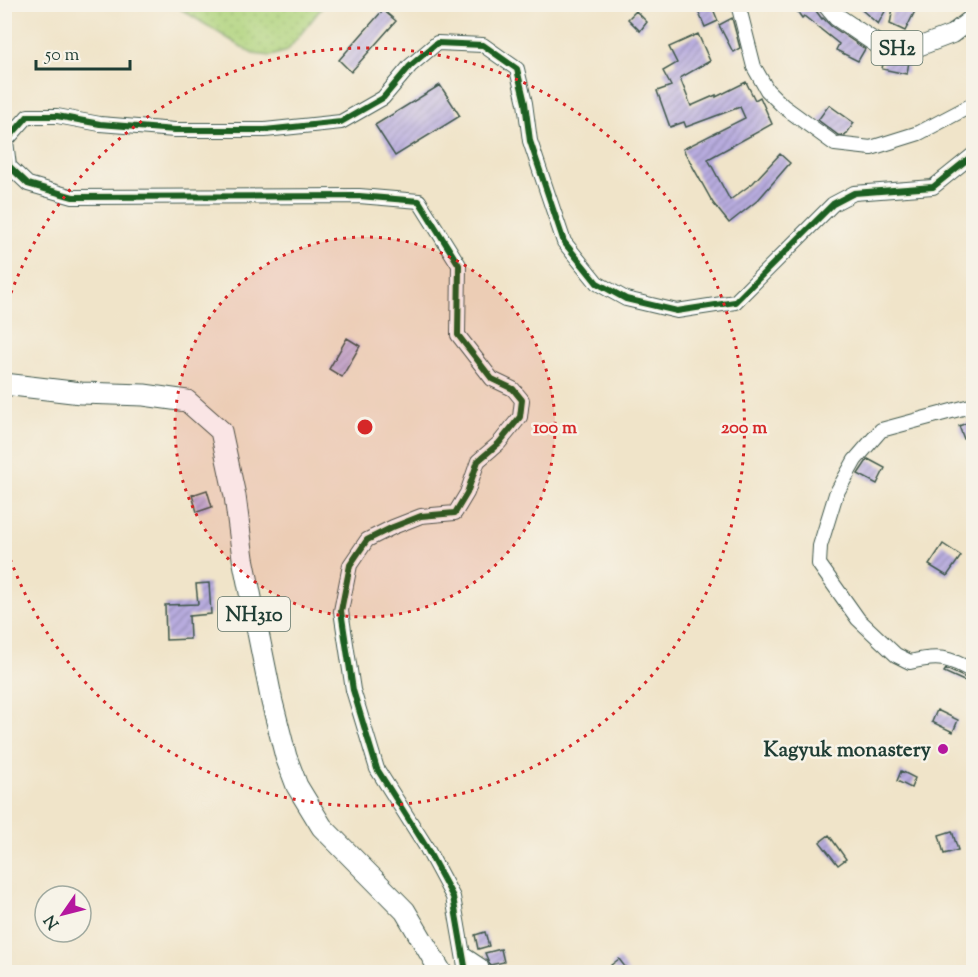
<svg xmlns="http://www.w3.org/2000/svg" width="978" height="977" viewBox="0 0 978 977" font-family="'Sorts Mill Goudy',serif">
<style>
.park{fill:url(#park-dots);stroke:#678858;stroke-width:1.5}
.building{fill:url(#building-hatch)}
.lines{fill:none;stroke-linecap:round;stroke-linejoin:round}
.minor-casing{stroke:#3e564a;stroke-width:16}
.major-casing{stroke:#3e564a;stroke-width:20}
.highway-casing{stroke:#3e564a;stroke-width:23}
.minor{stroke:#fff;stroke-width:14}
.major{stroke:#fff;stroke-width:18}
.highway{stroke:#fff;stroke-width:21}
.cycleway-casing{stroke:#f7f3e8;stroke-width:10}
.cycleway{stroke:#1b5e20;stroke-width:6}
.ring{fill:none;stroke:#d62828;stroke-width:3;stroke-dasharray:3 6}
.poi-dot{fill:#b5179e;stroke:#f7f3e8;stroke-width:2}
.labels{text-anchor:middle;stroke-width:5;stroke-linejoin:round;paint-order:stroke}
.shield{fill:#f7f3e8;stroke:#60746a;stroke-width:1.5}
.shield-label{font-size:20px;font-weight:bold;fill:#1f3d34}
.poi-label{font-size:21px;font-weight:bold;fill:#1f3d34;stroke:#f7f3e8;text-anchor:end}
.centre{fill:#d62828;stroke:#f7f3e8;stroke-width:3}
.ring-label{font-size:18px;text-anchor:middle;font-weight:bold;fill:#d62828;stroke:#f7f3e8;stroke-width:5;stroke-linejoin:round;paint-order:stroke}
</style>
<defs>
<pattern id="park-dots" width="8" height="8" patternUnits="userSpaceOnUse" patternTransform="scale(1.5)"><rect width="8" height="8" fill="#afd37c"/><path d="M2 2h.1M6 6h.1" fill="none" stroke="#96b66c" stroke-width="1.8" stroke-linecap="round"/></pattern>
<pattern id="building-hatch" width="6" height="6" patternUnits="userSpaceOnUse" patternTransform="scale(1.5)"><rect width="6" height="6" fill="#b8acde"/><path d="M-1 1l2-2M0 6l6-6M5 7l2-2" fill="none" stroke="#958db5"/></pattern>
</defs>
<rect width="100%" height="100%" fill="#f7f3e8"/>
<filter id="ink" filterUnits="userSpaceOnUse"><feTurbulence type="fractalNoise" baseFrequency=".0167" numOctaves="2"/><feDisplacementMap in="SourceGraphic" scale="12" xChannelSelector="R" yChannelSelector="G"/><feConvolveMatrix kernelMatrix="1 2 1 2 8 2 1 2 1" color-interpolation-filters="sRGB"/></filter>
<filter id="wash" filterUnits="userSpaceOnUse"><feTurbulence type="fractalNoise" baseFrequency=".008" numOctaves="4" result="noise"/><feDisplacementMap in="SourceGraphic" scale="24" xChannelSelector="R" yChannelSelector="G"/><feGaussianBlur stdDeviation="1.35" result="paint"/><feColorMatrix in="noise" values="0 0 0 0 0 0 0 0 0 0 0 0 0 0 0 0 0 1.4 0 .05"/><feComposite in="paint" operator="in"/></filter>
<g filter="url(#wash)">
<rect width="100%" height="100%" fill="#f0e4c9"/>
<path class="park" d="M174,5H324L287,51L271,56L253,54Z"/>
<g id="blocks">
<path class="building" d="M695,4H711L718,21L705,27Z
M792,4H811L822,19L823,18L831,26L865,49L858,61L836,50L839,44L804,16L802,18Z
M855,4H889L878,24Z
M899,4L915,11L905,31L890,24L893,8L896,10Z
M383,10L396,21L351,72L339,60Z
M636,11L647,22L640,31L628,19Z
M732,18L740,48L733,52L719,25Z
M698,34L710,61L680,78L691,106L716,95V97L746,82L755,100L760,97L772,124L708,159L730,200L753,183L780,154L790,163L758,200L729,223L713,203L683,149L745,118L740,107L686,127L684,122L670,127L657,91L671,86L663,71L677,63L669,47Z
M884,58L909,61L907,74L882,69Z
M440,85L460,116L395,156L375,125Z
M829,105L854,123L845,136L838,135L818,120Z
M347,338L360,346L342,377L329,369Z
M974,420V435L964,439L959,426Z
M868,459L885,468L877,484L858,474Z
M207,490L212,507L197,512L192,495Z
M943,544L961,556L947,576L929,565Z
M209,583L211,614L189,616L190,639L166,640L165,605L198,604L196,584Z
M946,669L966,678L964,681L944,672Z
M937,710L958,720L953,732L932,722Z
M901,771L915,778L911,788L897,781Z
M952,831L958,850L944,854L939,835Z
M829,835L846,859L838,865L820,842Z
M485,932L489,946L478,949L475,935Z
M501,949L504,962L490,965L485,953Z
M619,959L629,972H617L611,965Z"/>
</g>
</g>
<g filter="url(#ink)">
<use href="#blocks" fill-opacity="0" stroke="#3e564a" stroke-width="1.5"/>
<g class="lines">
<defs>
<path id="minor" d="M738,4L754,67L767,90L783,106L835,144L871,148L919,133L974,104
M974,405L881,430L855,460L836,494L820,546L819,564L858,619L896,655L910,662C938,655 949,657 974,672
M463,954L481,966L482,972
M466,972L453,897L425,845L377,769L353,690L341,611L350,565L367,540L393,527L421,516L455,513L467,493L478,461L499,443L520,417L522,400L513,389L492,379L458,335L459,265L419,201L359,196L73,197L28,184L9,166L6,141L28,116H57L100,124L175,130H265L341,122L383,98L410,66L437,43L483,45L517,69L525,103L530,141L564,242L597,283L626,299L677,311L735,302L833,204L854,193L933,187L974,154"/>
<path id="major" d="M826,4L837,17L880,46L910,50L952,34L974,17"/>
<path id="highway" d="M4,384L81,393L144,395L187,401L221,431L235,496L243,558L272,702L286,757L297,786L322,827L405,911L441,972"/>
</defs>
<use href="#minor" class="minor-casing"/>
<use href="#major" class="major-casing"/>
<use href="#highway" class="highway-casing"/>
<use href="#minor" class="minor"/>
<use href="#major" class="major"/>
<use href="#highway" class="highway"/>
<defs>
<path id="cycleway" d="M466,972L453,897L425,845L377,769L353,690L341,611L350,565L367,540L393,527L421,516L455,513L467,493L478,461L499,443L520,417L522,400L513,389L492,379L458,335L459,265L419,201L359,196L73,197L28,184L9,166L6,141L28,116H57L100,124L175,130H265L341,122L383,98L410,66L437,43L483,45L517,69L525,103L530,141L564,242L597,283L626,299L677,311L735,302L833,204L854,193L933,187L974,154"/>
</defs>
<use href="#cycleway" class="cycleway-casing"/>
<use href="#cycleway" class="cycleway"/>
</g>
</g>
<circle cx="365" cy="427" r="190" fill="#d62828" fill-opacity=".12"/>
<g class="ring">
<circle cx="365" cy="427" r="190"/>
<path d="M5 310A379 379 0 1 1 5 544"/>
</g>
<circle class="poi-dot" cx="943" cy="749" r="6"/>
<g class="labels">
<g class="shield">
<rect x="871.5" y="31" width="51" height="34" rx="4.5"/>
<rect x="218" y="597" width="72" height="34" rx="4.5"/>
</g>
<g class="shield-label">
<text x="897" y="55">SH2</text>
<text x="254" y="621">NH310</text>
</g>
<g class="poi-label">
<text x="931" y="756">Kagyuk monastery</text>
</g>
</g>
<circle cx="365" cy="427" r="9" class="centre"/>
<g class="ring-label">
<text x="555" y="433">100 m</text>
<text x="744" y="433">200 m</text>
</g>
<rect width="978" height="977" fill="none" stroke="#f7f3e8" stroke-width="24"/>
<g transform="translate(63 914) rotate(235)"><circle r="28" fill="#f7f3e8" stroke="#a1aaa0" stroke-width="1.5"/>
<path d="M0-4.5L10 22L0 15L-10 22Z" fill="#b5179e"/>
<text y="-9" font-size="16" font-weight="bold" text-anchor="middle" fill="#1f3d34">N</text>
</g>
<path d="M36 60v9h94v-9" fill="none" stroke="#1f3d34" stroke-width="3"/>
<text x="45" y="60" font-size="18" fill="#1f3d34" stroke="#f7f3e8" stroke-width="4.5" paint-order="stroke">50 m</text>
</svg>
